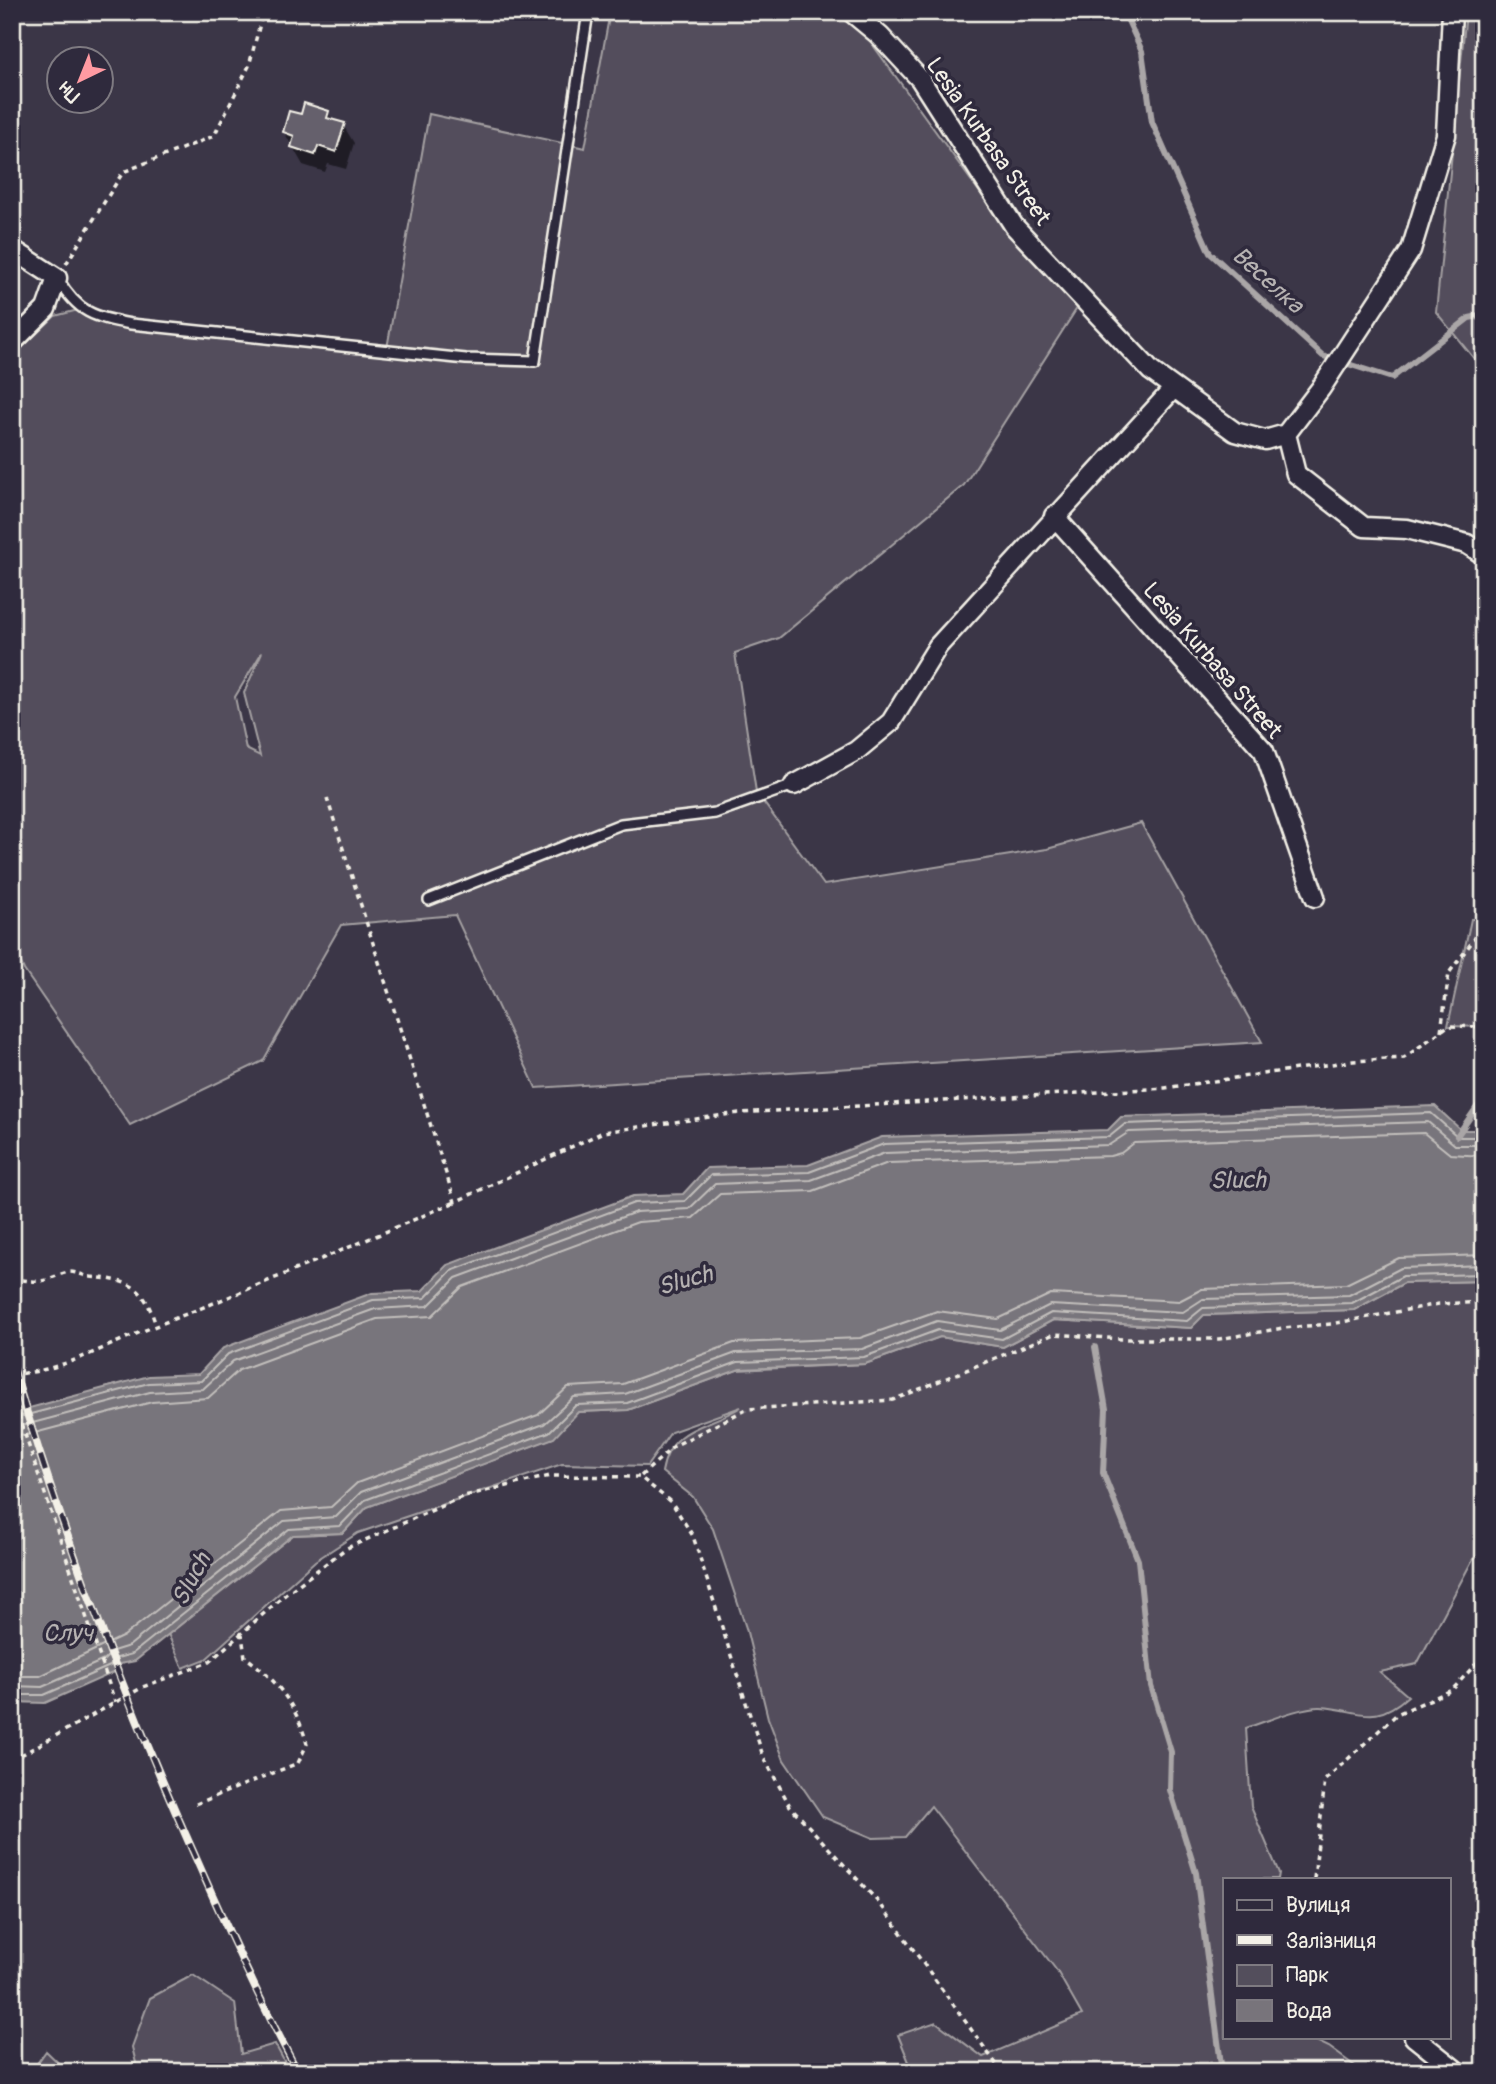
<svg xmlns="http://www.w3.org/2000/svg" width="1496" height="2084" viewBox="0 0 1496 2084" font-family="Pangolin,sans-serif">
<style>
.green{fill:#534e5c;stroke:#a4a0a2;stroke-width:2;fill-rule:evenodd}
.water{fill:#78747b;stroke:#aaa6a7;stroke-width:2}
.shadow{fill:#0007}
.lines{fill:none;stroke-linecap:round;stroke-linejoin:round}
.shore{stroke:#c2bfbc;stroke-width:2}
.stream{stroke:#aaa6a7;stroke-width:6}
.building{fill:#65616c;stroke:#f4f1e8;stroke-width:2}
.lane-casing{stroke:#f4f1e8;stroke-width:14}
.street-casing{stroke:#f4f1e8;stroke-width:23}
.path{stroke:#f4f1e8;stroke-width:3.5;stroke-dasharray:5 5;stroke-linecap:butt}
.lane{stroke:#2f2a3d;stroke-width:9}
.street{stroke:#2f2a3d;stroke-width:18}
.rail-casing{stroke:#f4f1e8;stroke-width:8}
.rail{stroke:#2f2a3d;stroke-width:5;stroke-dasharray:16;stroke-linecap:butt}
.labels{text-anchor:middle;stroke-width:7;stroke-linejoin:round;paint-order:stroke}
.street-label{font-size:23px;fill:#f4f1e8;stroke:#2f2a3d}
.water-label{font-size:24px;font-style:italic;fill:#b6b2b2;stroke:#2f2a3d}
</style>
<rect width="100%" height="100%" fill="#3b3647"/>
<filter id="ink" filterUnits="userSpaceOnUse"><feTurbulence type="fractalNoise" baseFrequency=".0143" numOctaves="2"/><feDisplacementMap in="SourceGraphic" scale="14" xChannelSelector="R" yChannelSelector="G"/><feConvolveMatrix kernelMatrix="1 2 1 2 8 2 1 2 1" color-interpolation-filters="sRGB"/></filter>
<g filter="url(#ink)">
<path class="green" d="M610,12H833L854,19L981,194L1079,305L964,485L779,638L735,653L756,792L824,885L1047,849L1141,823L1262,1042L536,1088L455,915L341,925L263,1061L130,1125L24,970L12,943V357L55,316L82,309L216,337L386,354L429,114L585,148ZM262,652L244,693L260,756L246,749L235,697Z
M1466,12H1484V371L1436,312Z
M1471,919H1484V1027L1448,1026Z
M1484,1281V1551L1473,1559L1417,1664L1380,1672L1408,1696C1372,1728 1360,1709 1321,1707C1302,1706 1265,1722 1246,1728L1251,1807L1279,1873L1278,1879H1225V2037H1308L1329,2047L1363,2072H913L898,2035L936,2022L983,2057L1082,2015L1057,1971L931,1806L905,1837L873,1838L823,1817L784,1760L768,1718L746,1628L713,1529L693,1497L662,1472C670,1425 708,1428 741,1407L671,1432L647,1466L562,1464L358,1533L315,1561L206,1659L183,1668L168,1634L293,1535L343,1533L367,1507L553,1438L578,1412L628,1410L737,1370L865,1364L940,1337L1003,1347L1053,1320L1191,1328L1203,1315L1354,1310L1404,1283Z
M193,1975L235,2003L241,2054L275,2044L290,2072H120L136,2063L132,2047L150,1998Z
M46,2051L68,2072H31Z"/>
<path class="water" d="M1435,1106L1461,1130H1484V1281L1404,1283L1354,1310L1204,1315L1191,1328L1053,1320L1003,1347L940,1337L865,1364L740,1369L628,1410L578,1412L554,1438L367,1507L343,1533L293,1535L135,1661L120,1664L117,1671L45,1703L12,1702V1404L22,1410L149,1376L199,1374L223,1348L372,1293L422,1291L447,1265L633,1196L683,1194L707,1168L808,1165L882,1137L1108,1130L1121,1117Z"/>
<path class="shadow" d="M328,112L333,122L343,125L354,143L346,169L328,164L325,172L303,165L284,132L302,116Z"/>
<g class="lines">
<path class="shore" d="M12,1412L23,1416L149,1383L201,1381L228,1354L373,1300L425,1298L451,1271L634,1203L685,1201L711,1175L809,1172L884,1144L1109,1137L1125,1124L1431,1113L1458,1137H1484
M12,1423L25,1425L150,1392L203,1389L233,1361L375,1309L428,1306L456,1278L636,1212L689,1209L715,1184L811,1180L885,1153L1109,1145L1129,1132L1428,1122L1455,1145H1484
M12,1434L27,1435L152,1402L208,1398L239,1370L377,1319L432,1316L462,1287L638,1222L693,1218L720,1194L813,1191L888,1163L1110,1156L1121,1153L1134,1143L1424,1133L1450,1154L1484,1156
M12,1676H40L124,1636L281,1511L331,1507L357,1483L538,1415L568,1387L623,1384L734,1343L860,1338L937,1311L998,1319L1051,1294L1179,1301L1202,1289L1346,1284L1399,1258L1484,1255
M12,1686L42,1687L104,1660L113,1651L129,1646L284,1521L336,1517L361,1492L544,1424L574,1397L625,1394L736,1353L862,1349L937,1321L1000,1330L1050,1305L1183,1312L1203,1299L1349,1295L1401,1268L1484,1265
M12,1695H44L110,1666L117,1658L132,1654L289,1529L340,1526L365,1500L549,1432L576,1405L627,1403L738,1362L864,1357L938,1330L1002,1339L1051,1313L1187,1321L1203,1308L1352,1303L1403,1276L1484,1274"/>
<path class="stream" d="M1124,12L1142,51L1152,122L1210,253L1323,356L1392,378L1469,318L1484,315
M1457,1136L1484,1097
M1095,1347L1106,1409L1103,1473L1138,1560L1151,1686L1171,1752L1170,1790L1196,1873L1222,2072"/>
</g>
<path class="building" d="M304,103L329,111L327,118L345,123L336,152L318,146L315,155L291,147L294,136L283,132L289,111L301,114Z"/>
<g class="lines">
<defs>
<path id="lane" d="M58,279C78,313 94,317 131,324L466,359L535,361L588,12
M429,900L621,824L715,813L794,785"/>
<path id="street" d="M851,12L880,36L920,79L1014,226L1151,371L1235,432L1265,440L1286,434L1296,474L1364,527L1407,529L1467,544L1484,555
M12,249L57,278L46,309L12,343
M1286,434L1321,388L1411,250L1446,135L1452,12
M1054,516L1264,751L1315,897
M794,785L856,751L891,722L938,646L1174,388
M1414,2037L1458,2072"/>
</defs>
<use href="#lane" class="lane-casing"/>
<use href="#street" class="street-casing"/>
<path class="path" d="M66,264L123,172L214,136L249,66L263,12
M327,798L455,1202L603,1132L739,1113L1165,1088L1353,1061L1404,1058L1448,1026L1484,1027
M1441,1031L1449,973L1484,926
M12,1281C22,1278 29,1282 39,1281C49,1281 59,1273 70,1272C77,1272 84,1276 91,1277C131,1281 144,1285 156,1326
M12,1374C58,1373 105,1346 148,1329C251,1289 353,1246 455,1202
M12,1396L115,1702
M641,1476L674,1446L747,1409L893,1400L1054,1334L1122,1339H1219L1283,1328L1331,1324L1439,1304L1484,1302
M12,1760L143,1687L209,1662L286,1594L345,1549L464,1496L550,1476L640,1477L672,1503L693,1536L763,1756L790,1806L881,1905L1002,2072
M196,1804L298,1763L307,1744C297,1707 277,1679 245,1657L242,1635
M1314,1879L1325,1780L1397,1714L1452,1690L1484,1655
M1372,2072L1418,2062"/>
<use href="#lane" class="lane"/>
<use href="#street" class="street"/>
<defs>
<path id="rail" d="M12,1364C62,1533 123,1695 195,1856C227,1929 260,2002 298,2072"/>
</defs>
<use href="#rail" class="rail-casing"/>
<use href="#rail" class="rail"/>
</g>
</g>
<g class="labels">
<g class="street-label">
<text transform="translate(989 141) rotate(55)" y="8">Lesia Kurbasa Street</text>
<text transform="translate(1213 660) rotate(49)" y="8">Lesia Kurbasa Street</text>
</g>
<g class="water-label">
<text transform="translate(1268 280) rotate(42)" y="8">Веселка</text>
<text transform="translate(1238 1180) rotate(-1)" y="8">Sluch</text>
<text transform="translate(685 1280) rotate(-16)" y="8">Sluch</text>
<text transform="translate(191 1579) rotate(-62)" y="8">Sluch</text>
<text x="68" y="1641">Случ</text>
</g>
</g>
<rect width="1496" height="2084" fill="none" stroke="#2f2a3d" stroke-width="42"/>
<rect x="21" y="21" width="1454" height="2042" fill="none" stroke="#f4f1e8" stroke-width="2.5" filter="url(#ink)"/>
<rect x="1223" y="1878" width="228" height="161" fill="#2f2a3d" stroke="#7e7a81" stroke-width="2"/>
<rect x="1237" y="1900" width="35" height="10" fill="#2f2a3d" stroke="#7e7a81" stroke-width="2"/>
<text x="1286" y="1912" font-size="21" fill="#f4f1e8">Вулиця</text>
<rect x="1237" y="1935" width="35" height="10" fill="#f4f1e8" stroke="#7e7a81" stroke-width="2"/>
<text x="1286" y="1948" font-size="21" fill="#f4f1e8">Залізниця</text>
<rect x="1237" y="1965" width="35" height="21" fill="#534e5c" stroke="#7e7a81" stroke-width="2"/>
<text x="1286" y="1982" font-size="21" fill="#f4f1e8">Парк</text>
<rect x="1237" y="2000" width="35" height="21" fill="#78747b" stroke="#7e7a81" stroke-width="2"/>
<text x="1286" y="2018" font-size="21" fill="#f4f1e8">Вода</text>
<g transform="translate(80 80) rotate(223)"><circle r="33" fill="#2f2a3d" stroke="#7e7a81" stroke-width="2"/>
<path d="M0-5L12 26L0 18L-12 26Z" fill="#ff9aa2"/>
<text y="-10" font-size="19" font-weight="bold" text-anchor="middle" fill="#f4f1e8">Пн</text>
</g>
</svg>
